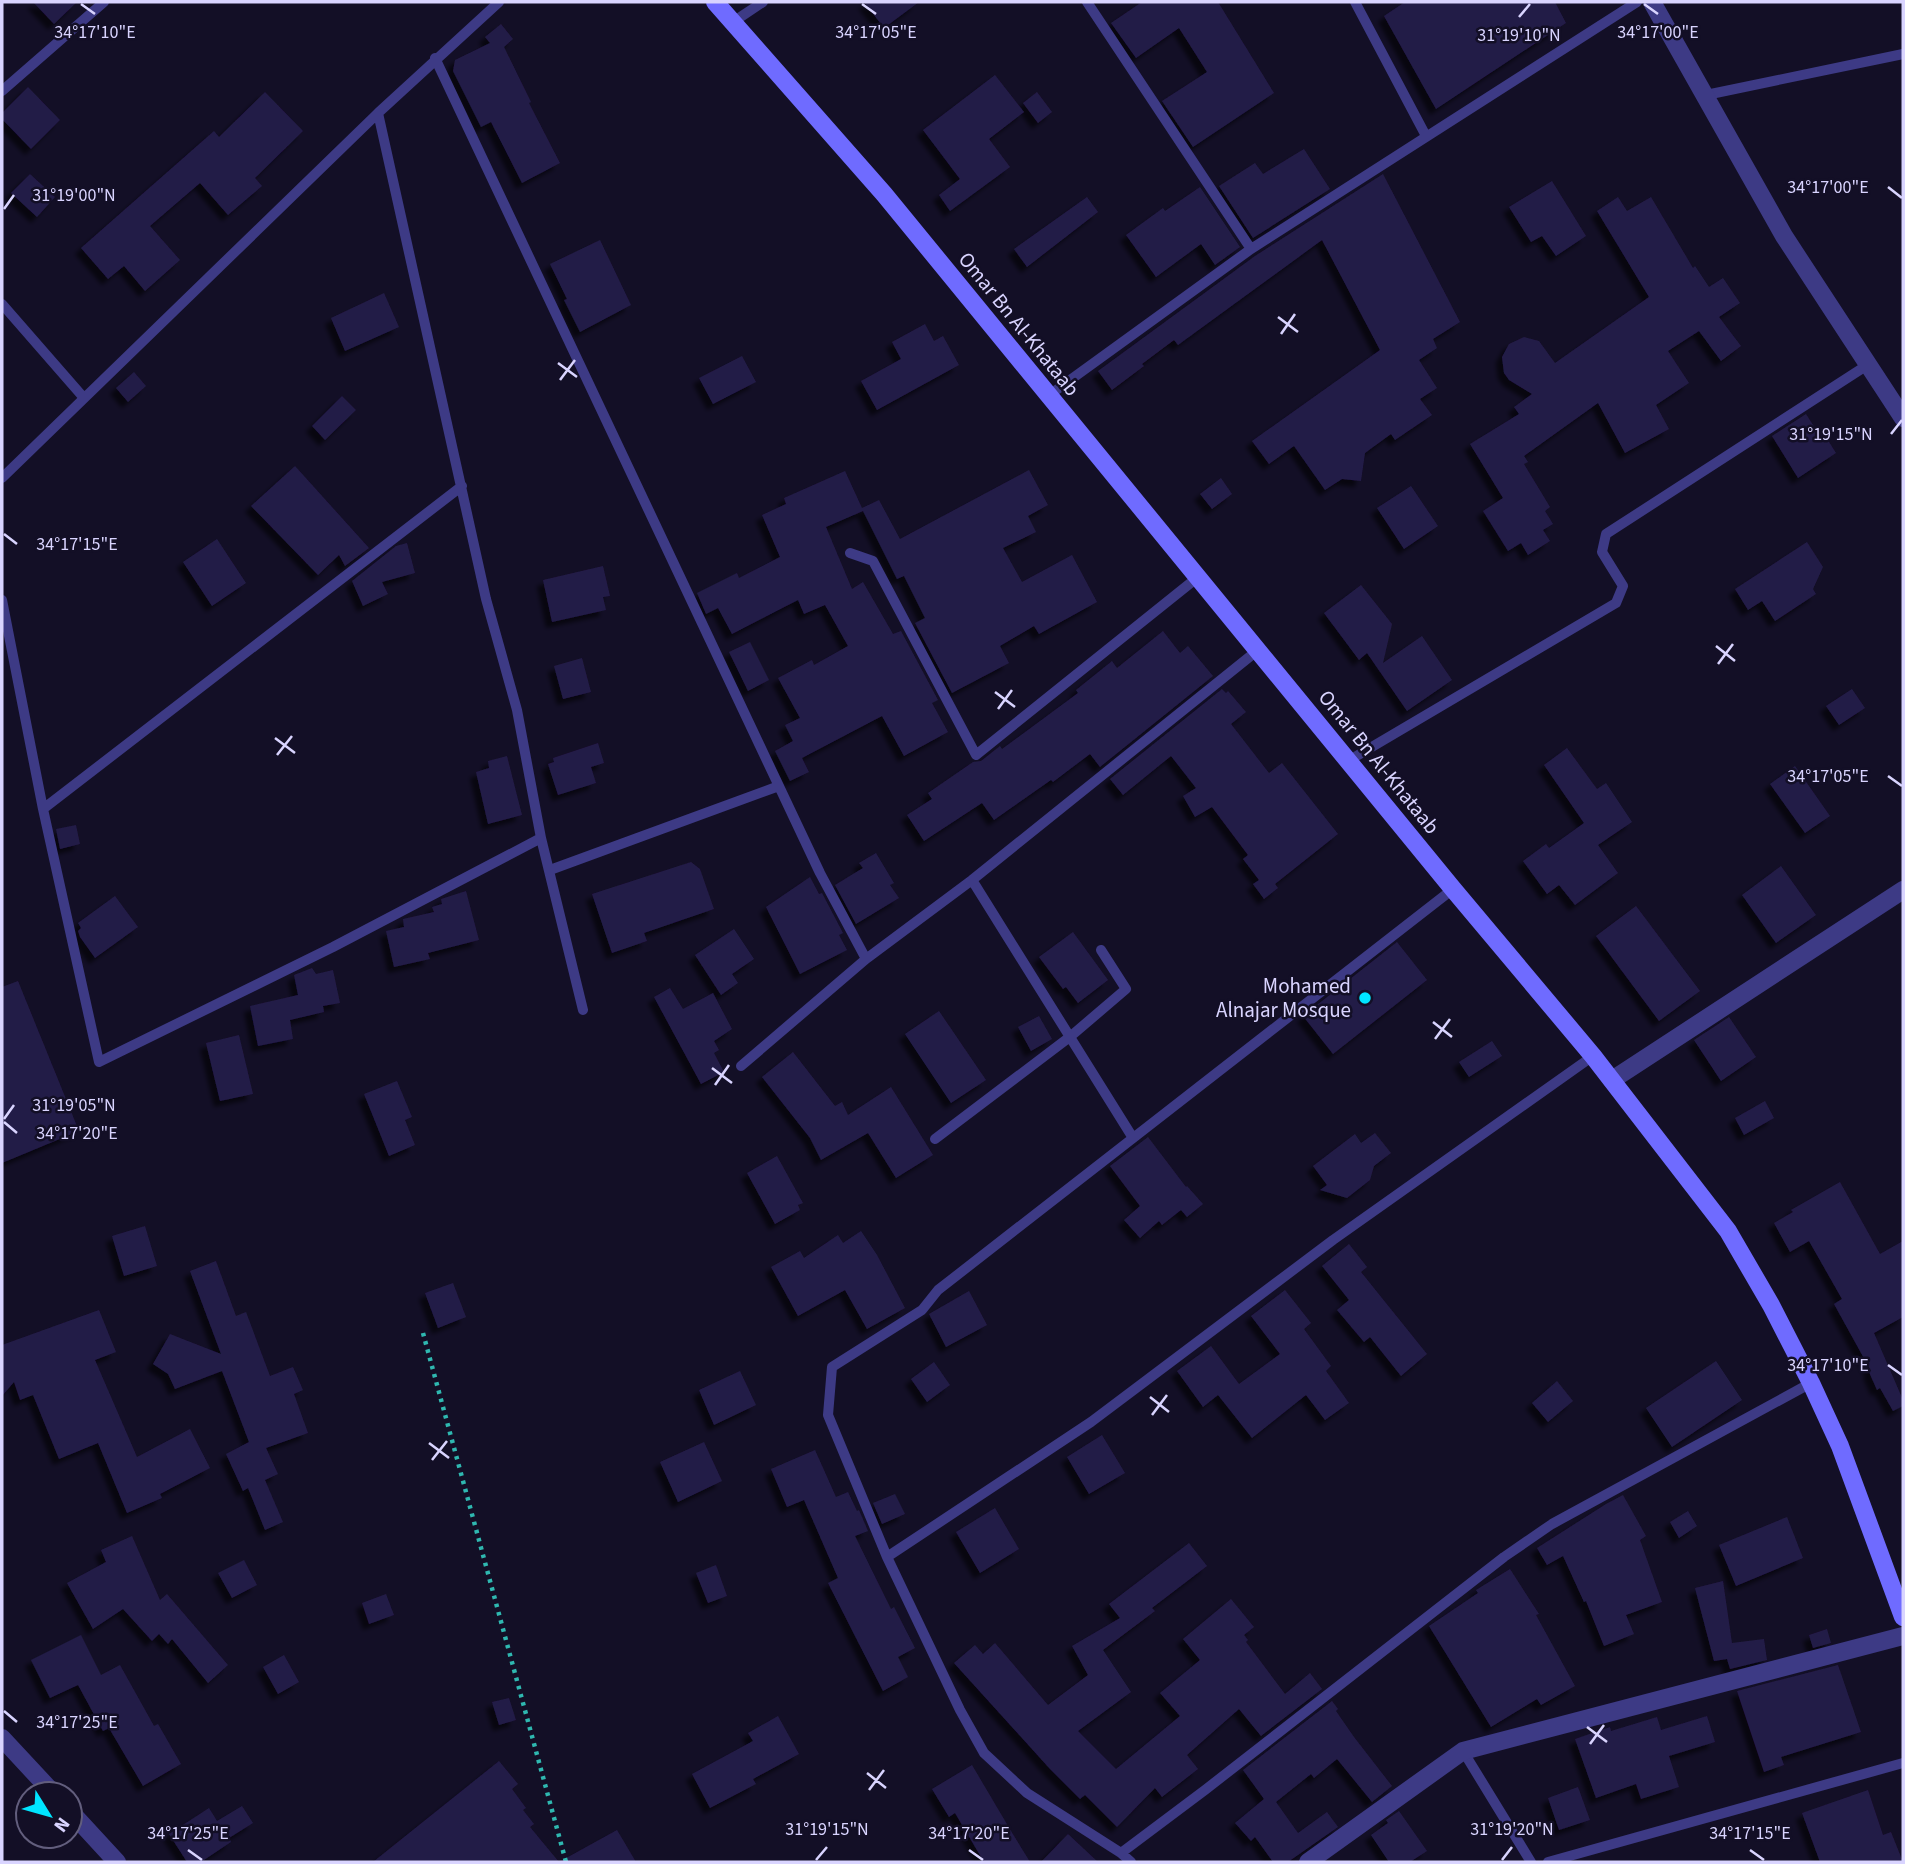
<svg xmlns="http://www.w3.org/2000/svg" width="1905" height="1864" viewBox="0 0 1905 1864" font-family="'Source Sans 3',sans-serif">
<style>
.building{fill:#241b47;filter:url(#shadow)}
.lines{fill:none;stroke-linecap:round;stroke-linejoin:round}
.path{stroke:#2fb8b0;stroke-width:4.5;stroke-dasharray:3.5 5;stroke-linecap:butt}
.service{stroke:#3d3a85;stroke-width:10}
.minor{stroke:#3d3a85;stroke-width:18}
.tertiary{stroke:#3d3a85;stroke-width:18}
.secondary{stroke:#6f6bff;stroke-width:18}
.ticks{fill:none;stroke:#d9d4ff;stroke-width:2.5}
.poi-dot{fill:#00e5ff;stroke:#130f26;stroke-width:2.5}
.labels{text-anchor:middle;stroke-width:5;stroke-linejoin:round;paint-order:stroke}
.street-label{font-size:21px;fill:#d9d4ff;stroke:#130f26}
.poi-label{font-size:21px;fill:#d9d4ff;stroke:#130f26;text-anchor:end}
.ticks-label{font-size:18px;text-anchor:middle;fill:#d9d4ff;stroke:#130f26;stroke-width:5;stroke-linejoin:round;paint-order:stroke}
</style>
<defs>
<filter id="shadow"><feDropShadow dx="-6" dy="6" stdDeviation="2" flood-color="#0009"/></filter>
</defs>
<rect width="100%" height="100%" fill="#130f26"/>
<path class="building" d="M33,2H77L54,24Z
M864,2H919L884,28Z
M1142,2H1218L1274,93L1193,147L1162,101L1207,72L1179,28L1136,58L1111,23Z
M1405,2H1555L1566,23L1436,109L1384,16Z
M501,24L513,39L504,47L531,102L529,103L560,163L522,183L491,122L481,127L453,71L455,60L490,43L485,37Z
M995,75L1024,112L989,139L1010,167L950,211L939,195L960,179L923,130Z
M28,87L60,120L31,149L2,119V113Z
M265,92L303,131L255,178L262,186L228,215L200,183L150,226L180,260L145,291L124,266L108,279L81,248L214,131L219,137Z
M1037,92L1052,112L1038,123L1023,103Z
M1304,149L1330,189L1253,238L1219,186L1255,163L1263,174Z
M30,174L55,197L37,217L11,193Z
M1383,174L1460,322L1433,339L1437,348L1419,360L1437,388L1420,399L1432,415L1395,440L1391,434L1365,453L1361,481L1342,479L1325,490L1294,446L1269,464L1252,441L1380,350L1322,240L1178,345L1174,340L1142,364L1144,366L1112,390L1098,371L1255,256Z
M1552,181L1586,236L1556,256L1542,236L1531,242L1509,207Z
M1200,187L1240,247L1215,265L1201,244L1156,277L1126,235L1163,208L1165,211Z
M1087,197L1098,212L1027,267L1014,249Z
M1618,197L1627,211L1651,197L1693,268L1695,266L1709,287L1723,278L1740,303L1719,317L1741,346L1721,361L1699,331L1668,351L1689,383L1656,405L1669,429L1625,453L1598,403L1524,456L1528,462L1524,464L1550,507L1545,511L1553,524L1543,530L1550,541L1528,555L1521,543L1508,551L1483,511L1503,498L1470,444L1519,414L1514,407L1532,394L1509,380L1504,373L1502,357L1509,344L1524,337L1539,341L1555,363L1649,297L1597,211Z
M600,240L631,305L580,332L564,300L567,299L550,264Z
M384,293L399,327L345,351L331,318Z
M925,324L934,341L943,336L959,365L877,410L861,381L901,359L892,342Z
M742,356L756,382L713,404L699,378Z
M134,372L146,386L128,402L116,388Z
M342,396L356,410L325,440L312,426Z
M1806,414L1820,436L1824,434L1836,453L1798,478L1772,436Z
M295,466L369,548L345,566L339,555L318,575L251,506Z
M1029,470L1048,505L1028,516L1036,532L1003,548L1022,582L1072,555L1097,602L1039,634L1034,626L1000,646L1009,663L952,693L915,623L925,618L904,576L897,579L863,511L826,527L852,589L863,582L893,634L901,631L938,700L932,703L948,732L904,756L882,716L802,758L809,772L790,781L775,751L793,741L785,725L800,718L778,678L812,660L814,665L848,646L825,605L804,614L798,600L732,634L718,608L706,614L697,593L737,573L739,578L780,557L762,515L786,504L784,498L845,471L862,508L879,500L900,539Z
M1221,478L1232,494L1212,509L1200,494Z
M1411,486L1438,526L1404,549L1377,508Z
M217,539L246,583L212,606L183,562Z
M1807,542L1823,567L1813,589L1816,594L1775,621L1762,601L1748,610L1735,589Z
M407,543L415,573L382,582L388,594L363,606L352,581L396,546Z
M603,566L610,596L603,597L606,610L552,622L543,580Z
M1361,585L1392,624L1383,663L1422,636L1452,680L1407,711L1367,653L1359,660L1324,613Z
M1163,631L1180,653L1188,646L1213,676L1100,767L1090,754L1053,782L1051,780L994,820L982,803L924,841L907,815L932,799L928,793L973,762L981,761L1000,746L1002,749L1078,693L1076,690L1112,661L1117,668Z
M750,642L769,680L748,691L729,652Z
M582,658L591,692L563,699L554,666Z
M1222,689L1226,693L1228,691L1246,712L1231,724L1269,773L1282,763L1338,834L1275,884L1278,888L1264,899L1253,884L1259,880L1243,859L1248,855L1212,807L1195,817L1183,796L1196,788L1171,756L1123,795L1110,779Z
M1852,689L1865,708L1839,725L1826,706Z
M598,743L604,763L591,767L596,783L558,795L548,764L554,762L553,758Z
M1567,748L1597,789L1606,783L1632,822L1598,845L1618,873L1575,905L1559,885L1547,894L1523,861L1546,844L1549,848L1584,823L1544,765Z
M507,756L522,815L488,824L476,772L489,768L488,761Z
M1795,766L1830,816L1805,833L1770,784Z
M76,825L80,844L60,849L56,829Z
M876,853L894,883L890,885L899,898L856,924L835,885L863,868L859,863Z
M691,862L700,869L714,909L644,933L647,941L612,953L592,894Z
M1781,866L1816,915L1776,943L1742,895Z
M810,877L819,894L822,893L843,933L839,935L847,950L800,974L766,907Z
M466,891L479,940L428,953L430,959L394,967L386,931L404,927L403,919L434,912L432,907L442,904L441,899Z
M115,896L138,927L95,958L80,937L78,931L81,928L78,923Z
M1636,906L1700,991L1659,1021L1596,936Z
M734,929L754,959L732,974L738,983L721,995L695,955Z
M1073,932L1108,980L1078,1003L1066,987L1063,989L1039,957Z
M1397,942L1427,980L1333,1054L1303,1016Z
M312,968L316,974L333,970L340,1003L323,1006L324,1012L290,1020L293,1039L258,1046L250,1006L298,995L294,975Z
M18,981L79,1131L2,1163V987Z
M670,988L683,1009L713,993L732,1029L714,1041L719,1050L714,1053L724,1072L701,1084L654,997Z
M939,1011L986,1080L951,1103L905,1034Z
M1039,1016L1052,1039L1031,1051L1018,1027Z
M1729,1017L1756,1057L1721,1081L1694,1040Z
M239,1035L253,1094L220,1101L206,1043Z
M1492,1041L1502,1056L1469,1077L1459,1062Z
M793,1052L835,1106L842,1102L848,1115L891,1087L933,1155L896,1178L868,1133L821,1160L810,1138L762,1077Z
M397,1081L412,1117L405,1120L415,1145L389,1156L364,1094Z
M1765,1101L1774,1118L1744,1135L1735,1118Z
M1375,1133L1391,1153L1374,1166L1370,1180L1347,1198L1320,1190L1327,1185L1313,1166L1355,1134L1361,1143Z
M1148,1137L1186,1187L1187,1186L1203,1204L1187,1217L1181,1210L1162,1225L1159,1221L1140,1238L1124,1220L1140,1206L1110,1166Z
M777,1156L803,1203L798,1205L800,1210L775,1224L747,1173Z
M1840,1182L1880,1254L1903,1241V1317L1874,1333L1903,1400V1406L1893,1411L1880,1388L1877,1390L1869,1372L1871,1371L1834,1304L1842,1299L1809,1241L1790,1252L1774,1223L1793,1212L1791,1210Z
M145,1226L157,1266L124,1276L112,1236Z
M861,1231L877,1255L905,1308L867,1329L845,1290L798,1316L771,1267L800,1251L804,1258L838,1235L843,1243Z
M1349,1244L1367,1267L1361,1272L1427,1354L1401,1376L1370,1337L1364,1342L1337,1310L1349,1300L1322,1266Z
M216,1261L236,1316L246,1312L270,1376L293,1367L303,1390L294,1394L308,1433L266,1448L278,1474L265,1480L283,1522L265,1530L248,1488L243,1491L226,1454L249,1442L222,1371L175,1389L168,1374L153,1364L170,1334L221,1354L190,1271Z
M453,1283L466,1317L438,1328L425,1293Z
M1285,1290L1311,1323L1304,1329L1331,1366L1326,1371L1349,1403L1325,1420L1306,1395L1252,1438L1218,1395L1203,1407L1177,1371L1211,1346L1239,1384L1280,1354L1251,1316Z
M969,1291L987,1325L946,1347L929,1314Z
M99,1310L116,1352L95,1360L137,1457L190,1429L210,1468L160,1494L162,1498L127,1513L98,1443L59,1459L33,1395L20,1400L14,1382L2,1396V1345Z
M1716,1361L1742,1400L1672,1447L1646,1408Z
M934,1362L950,1385L927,1402L911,1379Z
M740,1371L756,1405L714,1425L699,1390Z
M1557,1381L1573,1401L1548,1422L1532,1403Z
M1102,1435L1125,1473L1089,1494L1067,1457Z
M704,1442L722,1481L678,1502L660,1462Z
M815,1450L836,1497L848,1492L857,1511L859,1510L868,1531L855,1536L891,1609L894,1607L915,1648L898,1657L908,1677L883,1691L828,1583L838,1578L804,1500L787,1507L771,1469Z
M895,1494L905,1514L882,1524L873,1503Z
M1623,1495L1646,1536L1640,1540L1662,1602L1626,1615L1634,1634L1604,1646L1586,1601L1584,1602L1563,1556L1547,1565L1537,1548L1606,1504Z
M995,1508L1019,1549L980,1573L956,1532Z
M1688,1511L1697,1526L1679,1538L1670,1522Z
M1787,1517L1803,1558L1736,1586L1719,1545Z
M132,1536L160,1600L167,1594L228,1665L208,1683L172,1639L168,1644L159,1634L152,1641L123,1609L93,1629L67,1583L106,1562L101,1550Z
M1189,1543L1207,1566L1152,1608L1155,1611L1103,1650L1131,1692L1078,1731L1116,1769L1180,1716L1160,1693L1200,1660L1183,1639L1231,1599L1254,1627L1244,1635L1248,1640L1246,1642L1285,1694L1310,1673L1322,1689L1261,1736L1239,1709L1187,1755L1198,1769L1162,1797L1155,1788L1117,1827L1085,1795L1080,1799L1050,1769L954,1663L975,1645L983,1654L995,1643L1048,1705L1088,1675L1072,1646L1120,1618L1109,1604Z
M244,1560L257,1585L232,1598L218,1573Z
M716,1565L727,1596L708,1603L696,1573Z
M1510,1569L1539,1614L1536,1615L1575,1686L1541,1705L1537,1699L1491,1727L1429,1626L1478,1593L1476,1590Z
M1723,1581L1732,1643L1764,1639L1767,1660L1730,1669L1727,1659L1714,1661L1695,1588Z
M386,1594L394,1615L369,1624L362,1603Z
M1827,1629L1831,1643L1813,1648L1809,1635Z
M81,1635L101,1675L120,1665L154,1726L158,1724L181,1764L143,1786L109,1728L103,1731L78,1685L50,1698L31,1660Z
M284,1655L299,1682L278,1694L263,1667Z
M1838,1665L1861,1732L1781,1757L1784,1765L1764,1772L1737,1691Z
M509,1698L516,1720L499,1725L492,1702Z
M1332,1701L1338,1709L1336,1711L1354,1737L1392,1786L1372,1802L1337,1759L1314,1778L1311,1774L1276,1802L1298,1833L1327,1812L1338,1827L1288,1862H1273L1255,1837L1251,1841L1235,1823L1264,1799L1243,1770Z
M778,1716L799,1754L753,1779L756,1784L710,1808L692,1774L753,1741L748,1733Z
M1707,1716L1715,1742L1669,1756L1679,1787L1641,1799L1636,1784L1596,1798L1575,1739L1610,1727L1611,1731L1657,1717L1661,1730Z
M499,1761L518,1784L512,1789L526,1808L523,1810L534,1824L530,1827L559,1862L617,1830L636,1862H373Z
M972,1765L1011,1831L1030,1862H984L955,1813L949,1817L932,1789Z
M1578,1787L1590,1820L1559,1830L1548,1798Z
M1868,1790L1883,1835L1891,1832L1903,1862H1820L1802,1813Z
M242,1806L253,1823L229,1838L231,1842L201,1862H187L169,1834L209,1808L217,1821Z
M1399,1811L1427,1851L1410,1862H1389L1371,1835L1388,1823L1386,1820Z
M1068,1834L1098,1862H1041Z"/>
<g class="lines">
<path class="path" d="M423,1333L566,1862"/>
<path class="service" d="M1087,2L1251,249
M1355,2L1426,136
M733,22L763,2
M435,58L820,873L866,959
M2,91L104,2
M1706,95L1903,54
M378,113L486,599L517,710L541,838L583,1010
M2,304L84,398
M1048,396L1251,249L1637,2
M2,478L378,113L499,2
M850,553L873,561L976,755L1198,577
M2,600L43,809L99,1062L333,947L541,838
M1348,761L1616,603L1623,586L1602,552L1606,534L1869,364
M43,809L462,486
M550,870L779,786
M972,880L1133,1138
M741,1066L866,959L972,880L1258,650
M935,1139L1071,1036L1126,989L1101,950
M887,1557L1091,1422L1333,1240L1593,1056
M1463,1751L1531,1862
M1121,1853L1205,1790L1504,1557L1552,1524L1811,1383
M1131,1862L1121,1853L1027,1793L984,1753L960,1710L887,1557L828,1415L832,1367L922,1310L938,1290L1453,889
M1548,1862L1903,1763"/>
<path class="minor" d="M1612,1080L1903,890
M2,1738L54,1794
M70,1811L117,1862
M1308,1862L1463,1751L1903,1636"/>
<path class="tertiary" d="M1652,2L1784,236L1903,418"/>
<path class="secondary" d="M715,2L884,194L1453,889L1593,1056L1728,1231L1771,1305L1811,1383L1840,1446L1903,1617"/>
</g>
<path class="ticks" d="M81,4L95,14M862,4L876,14M1644,4L1658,14M1519,17L1530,4M1888,187L1902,198M4,209L14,195M1278,317L1298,332M1281,334L1295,314M558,363L577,377M560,380L575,360M1891,434L1902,420M4,534L17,544M1716,646L1735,661M1718,664L1733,644M995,692L1015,707M998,709L1012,690M275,738L295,753M277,755L292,736M1888,776L1902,786M1433,1022L1452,1037M1435,1039L1450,1019M712,1068L732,1083M715,1085L729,1065M4,1119L14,1105M4,1122L17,1133M1888,1365L1902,1375M1150,1397L1169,1412M1152,1415L1167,1395M429,1443L449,1458M432,1460L447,1441M4,1711L17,1722M1587,1727L1607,1742M1590,1744L1604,1725M867,1773L886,1788M869,1790L884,1770M188,1850L202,1860M969,1850L983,1860M1750,1850L1764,1860M816,1860L827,1847M1502,1860L1512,1847"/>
<circle class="poi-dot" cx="1365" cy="998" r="7"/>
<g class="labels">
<g class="street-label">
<text transform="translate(1019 324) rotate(51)" y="7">Omar Bn Al-Khataab</text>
<text transform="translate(1379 762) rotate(51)" y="7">Omar Bn Al-Khataab</text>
</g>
<g class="poi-label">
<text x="1351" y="993">Mohamed<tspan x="1351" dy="24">Alnajar Mosque</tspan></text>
</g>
</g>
<g class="ticks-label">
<text x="876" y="38">34°17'05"E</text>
<text x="1658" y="38">34°17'00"E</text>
<text x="95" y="38">34°17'10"E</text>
<text x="1519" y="41">31°19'10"N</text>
<text x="1828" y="193">34°17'00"E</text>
<text x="74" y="201">31°19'00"N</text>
<text x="1831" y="440">31°19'15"N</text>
<text x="77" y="550">34°17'15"E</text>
<text x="1828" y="782">34°17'05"E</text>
<text x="74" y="1111">31°19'05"N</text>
<text x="77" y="1139">34°17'20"E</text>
<text x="1828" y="1371">34°17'10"E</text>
<text x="77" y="1728">34°17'25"E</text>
<text x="827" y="1835">31°19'15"N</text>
<text x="1512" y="1835">31°19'20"N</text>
<text x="188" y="1839">34°17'25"E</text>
<text x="969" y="1839">34°17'20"E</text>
<text x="1750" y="1839">34°17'15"E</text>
</g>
<rect width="1905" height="1864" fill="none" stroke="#d9d4ff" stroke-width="7"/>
<g transform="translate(49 1815) rotate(127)"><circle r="33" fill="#130f26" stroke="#625e7d" stroke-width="2"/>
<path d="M0-5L12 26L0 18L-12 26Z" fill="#00e5ff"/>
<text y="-10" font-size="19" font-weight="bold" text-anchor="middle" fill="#d9d4ff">N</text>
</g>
</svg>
